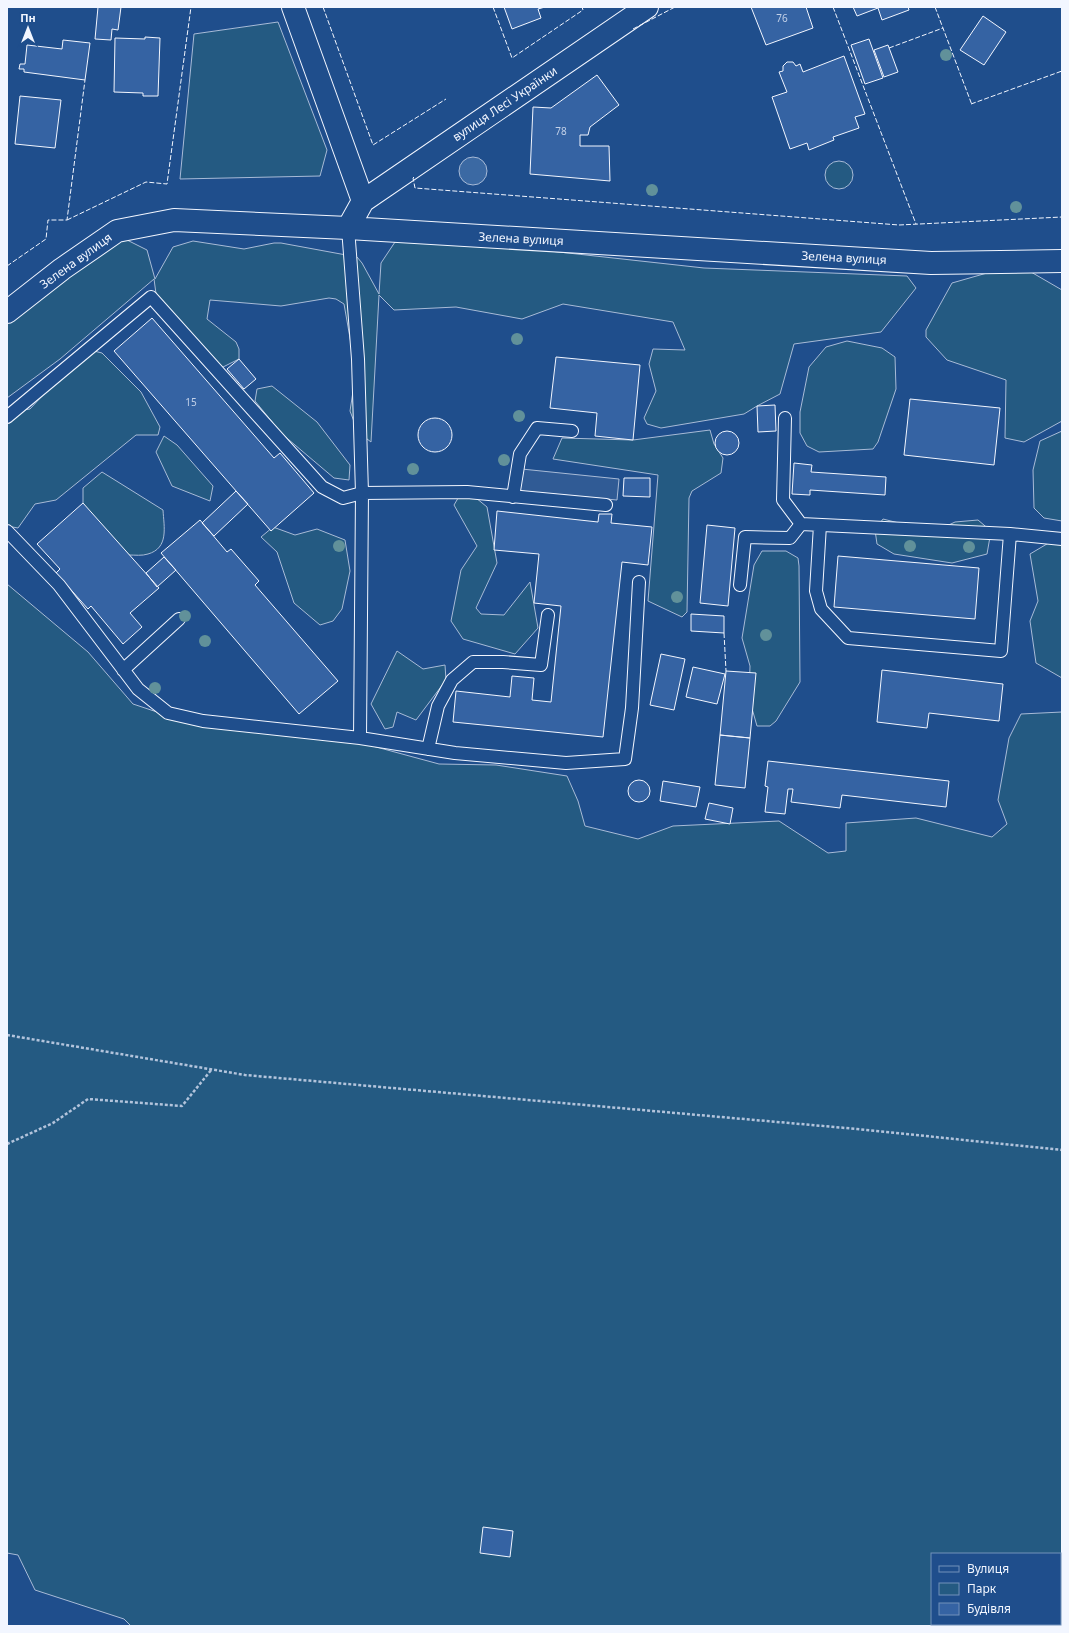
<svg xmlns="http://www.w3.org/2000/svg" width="1069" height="1633" viewBox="0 0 1069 1633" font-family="'Noto Sans',sans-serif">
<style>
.green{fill:#245a82;stroke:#a8bbd7;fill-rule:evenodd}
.parking{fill:#305b95;stroke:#a8bbd7}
.water{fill:#3b69a3;stroke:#a8bbd7}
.building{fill:#3563a3;stroke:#f2f6ff}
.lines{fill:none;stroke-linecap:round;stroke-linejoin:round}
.service-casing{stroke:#f2f6ff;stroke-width:14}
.minor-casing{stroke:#f2f6ff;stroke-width:24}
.path{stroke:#b3c4dc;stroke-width:2.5;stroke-dasharray:3 2;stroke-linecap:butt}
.service{stroke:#1f4e8c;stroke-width:12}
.minor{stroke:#1f4e8c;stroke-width:22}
.fence{stroke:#f2f6ff;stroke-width:1;stroke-dasharray:5 2;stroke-linecap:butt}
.tree{fill:#61919a}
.labels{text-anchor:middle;stroke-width:3;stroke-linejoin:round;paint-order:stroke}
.number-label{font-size:10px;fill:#c3d1e8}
.street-label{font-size:12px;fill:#f2f6ff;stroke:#1f4e8c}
</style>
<rect width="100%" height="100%" fill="#1f4e8c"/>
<path class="green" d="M278,22L327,150L320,176L180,179L194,34Z
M825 175a14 14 0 1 1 28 0a14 14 0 1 1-28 0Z
M125,239L147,250L155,279L173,247L193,241L244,249L274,243H281L357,257L362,263L379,294L381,263L395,242L450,240L704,268L907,276L916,288L881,332L794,344L780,394L757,406L744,414L661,428L647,424L644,418L656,391L649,364L653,349L685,350L673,322L563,304L522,319L456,307L394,310L379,295L371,442L358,432L350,411L356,372L344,304L336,299L329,298L281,306L210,300L207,319L236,342L239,349V359L219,369L157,301L154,279L60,359L7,398V318L66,275Z
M1001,269L1031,272L1062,290V421L1024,442L1005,438L1006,380L947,360L926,337V330L952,283Z
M847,341L882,348L895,357L896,389L878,442L873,449L819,452L807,446L800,433V412L809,367L826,347Z
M94,351L102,353L141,392L160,427L158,435H136L56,500L35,504L18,528L7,526V412L30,409L80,355Z
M272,386L317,422L350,465L349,480L334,478L282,434L255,401L257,389Z
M710,430L714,444L723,458L721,473L692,491L689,498L687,612L682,617L648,601L658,475L553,459L562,438L633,440Z
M1062,431V521L1044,518L1034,508L1033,470L1040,441Z
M164,436L177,445L213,486L210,501L172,486L156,452Z
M102,472L163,510C164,527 169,548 148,554C142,556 135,555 129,555L86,509L83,503V488Z
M464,488L487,507L497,563L476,608L481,614L504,615L530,582L538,628L515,654L463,639L451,621L461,570L477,546L454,505Z
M883,519L934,532L955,522L978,520L991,531L987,554L952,563L894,554L877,544L875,530Z
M273,527L295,535L317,529L345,540L350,571L342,609L333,621L320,625L294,603L277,552L261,537Z
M1062,535V678L1036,663L1030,621L1038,601L1030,554Z
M762,551H786L798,558L799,566L800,682L776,721L770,726H757L749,698L750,666L742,638L754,565Z
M7,584L88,652L133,704L196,725L343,738L439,764L496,765L567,776L578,801L585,826L638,839L673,826L779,821L828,853L846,851V823L916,818L992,837L1007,824L998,800L1009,738L1021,714L1062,712V1626H131L124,1619L35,1590L18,1555L7,1553ZM932,1554H1060V1624H932Z
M397,651L423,669L445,665L446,680L416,720L397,712L393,727L385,729L371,704Z"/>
<path class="parking" d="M512,468L619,479L617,500L509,490Z"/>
<path class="water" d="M459 171a14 14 0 1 1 28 0a14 14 0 1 1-28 0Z"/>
<path class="building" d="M98,7H121L118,30L112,29L111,40L95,39Z
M504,7H545L538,9L541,18L512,29Z
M751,7H806L813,28L766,45Z
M853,7H908L909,10L882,20L878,8L857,16Z
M983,16L1006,32L984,65L960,50Z
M145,37L160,38L158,96H143V93L114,92L115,38L145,39Z
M869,39L883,78L865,84L851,45Z
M63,40L90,43L85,80L24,72V69H19L20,64H25L27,45L62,49Z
M888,45L898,72L884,77L874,50Z
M844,56L865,114L855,117L859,128L833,137L834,140L809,150L807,143L790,149L772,97L787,92L779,72L783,71V66L787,62H793L796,66L800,64L803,72Z
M597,75L619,105L590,127L588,135H580V146H609L610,181L530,174L533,107L551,108Z
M20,96L61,100L55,148L15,144Z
M152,318L274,458L280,453L314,493L271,531L114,351Z
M556,357L640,365L633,440L595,436L597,413L550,408Z
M239,359L256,379L244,389L227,369Z
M910,399L1000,408L994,465L904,455Z
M775,405L776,431L758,432L757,406Z
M418 435a17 17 0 1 1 34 0a17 17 0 1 1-34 0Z
M715 443a12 12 0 1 1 24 0a12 12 0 1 1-24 0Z
M794,463L812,465L811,472L886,477L885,495L810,490V495L792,494Z
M624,478H650V497L623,496Z
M236,491L248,504L214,536L202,523Z
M83,503L159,588L130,613L142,627L123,644L91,606L88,609L56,573L60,569L37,544Z
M497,511L598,522L599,514H612L611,523L652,527L648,565L622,562L603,737L453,722L456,691L510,697L512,676L534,678L532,700L551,702L561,606L534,603L539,554L494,550Z
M200,520L227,552L231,549L259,581L255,585L338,681L299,714L161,553Z
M707,525L735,528L728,606L700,603Z
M838,556L979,568L975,619L834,607Z
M164,557L176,570L157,587L146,573Z
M691,614L724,616V633L691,631Z
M661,654L685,659L674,710L650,705Z
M693,667L725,674L717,704L686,697Z
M882,670L1003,684L999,721L929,713L927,728L877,722Z
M726,671L756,673L750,738L720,735Z
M720,735L750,738L745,788L715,785Z
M768,761L949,781L946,807L842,795L840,808L791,802L793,789H788L785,814L765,812L768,787L765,786Z
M628 791a11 11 0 1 1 22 0a11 11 0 1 1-22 0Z
M663,781L700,787L696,807L660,801Z
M709,803L733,808L730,824L705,819Z
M483,1527L513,1531L510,1557L480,1553Z"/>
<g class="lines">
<defs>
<path id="service" d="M348,228L358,359L362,493L360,738L455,753L566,763L625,759L632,708L639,582
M7,417L151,297L322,487L343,498L362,493L467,492L606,505
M785,418L783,500L801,524
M513,497L520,454L537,428L572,431
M820,525L816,591L821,609L848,638L1001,651L1010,534L1062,539
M7,531L59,585L138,689L168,713L203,721L360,738
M740,585L745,537L790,538L801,524L1010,534
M123,670L179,619
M428,749L438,706L452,680L473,662H503L541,665L548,615"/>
<path id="minor" d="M293,7L363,201
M348,228L363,201L647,7
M7,312L62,269L117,231L174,220L348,228L931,263L1062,261"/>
</defs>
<use href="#service" class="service-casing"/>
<use href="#minor" class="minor-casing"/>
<path class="path" d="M7,1035L245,1075L857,1129L1062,1150
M7,1144L53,1123L88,1099L182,1106L212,1069"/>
<use href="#service" class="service"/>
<use href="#minor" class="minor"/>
<path class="fence" d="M323,7L373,145L446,99
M493,7L512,58L583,10L582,7
M833,7L916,224
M935,7L972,105
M633,29L675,7
M889,48L943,28
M971,104L1062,71
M414,177L413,178L415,188L899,225L1062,217
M67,220L146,182L167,184L191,7
M7,266L46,239L48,220H67L85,80
M724,633L726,671"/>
</g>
<g class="tree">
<circle cx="946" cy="55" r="6"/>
<circle cx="652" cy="190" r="6"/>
<circle cx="1016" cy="207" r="6"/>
<circle cx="517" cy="339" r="6"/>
<circle cx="519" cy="416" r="6"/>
<circle cx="504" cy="460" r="6"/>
<circle cx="413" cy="469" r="6"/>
<circle cx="339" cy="546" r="6"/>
<circle cx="910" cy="546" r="6"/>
<circle cx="969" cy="547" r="6"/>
<circle cx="677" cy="597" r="6"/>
<circle cx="185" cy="616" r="6"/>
<circle cx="766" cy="635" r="6"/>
<circle cx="205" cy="641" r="6"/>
<circle cx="155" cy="688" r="6"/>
</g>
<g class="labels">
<g class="number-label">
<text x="782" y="22">76</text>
<text x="561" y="135">78</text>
<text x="191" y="406">15</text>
</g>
<g class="street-label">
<text transform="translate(505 104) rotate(-34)" y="4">вулиця Лесі Українки</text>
<text transform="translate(521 239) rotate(3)" y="4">Зелена вулиця</text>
<text transform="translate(844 258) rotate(3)" y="4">Зелена вулиця</text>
<text transform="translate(76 261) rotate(-36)" y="4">Зелена вулиця</text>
</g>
</g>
<rect width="1069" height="1633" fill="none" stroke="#f2f6ff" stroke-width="16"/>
<rect x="931" y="1553" width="130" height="72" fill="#1f4e8c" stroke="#7391ba"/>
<rect x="939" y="1566" width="20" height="6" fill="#1f4e8c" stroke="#7391ba"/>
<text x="967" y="1573" font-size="12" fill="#f2f6ff">Вулиця</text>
<rect x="939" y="1583" width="20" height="12" fill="#245a82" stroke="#7391ba"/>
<text x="967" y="1593" font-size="12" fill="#f2f6ff">Парк</text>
<rect x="939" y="1603" width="20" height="12" fill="#3563a3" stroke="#7391ba"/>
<text x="967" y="1613" font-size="12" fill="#f2f6ff">Будівля</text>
<g transform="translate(28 28)" stroke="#1f4e8c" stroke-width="3" paint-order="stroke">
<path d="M0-3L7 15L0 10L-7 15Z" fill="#f2f6ff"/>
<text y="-6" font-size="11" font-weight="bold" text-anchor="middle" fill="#f2f6ff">Пн</text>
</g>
</svg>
